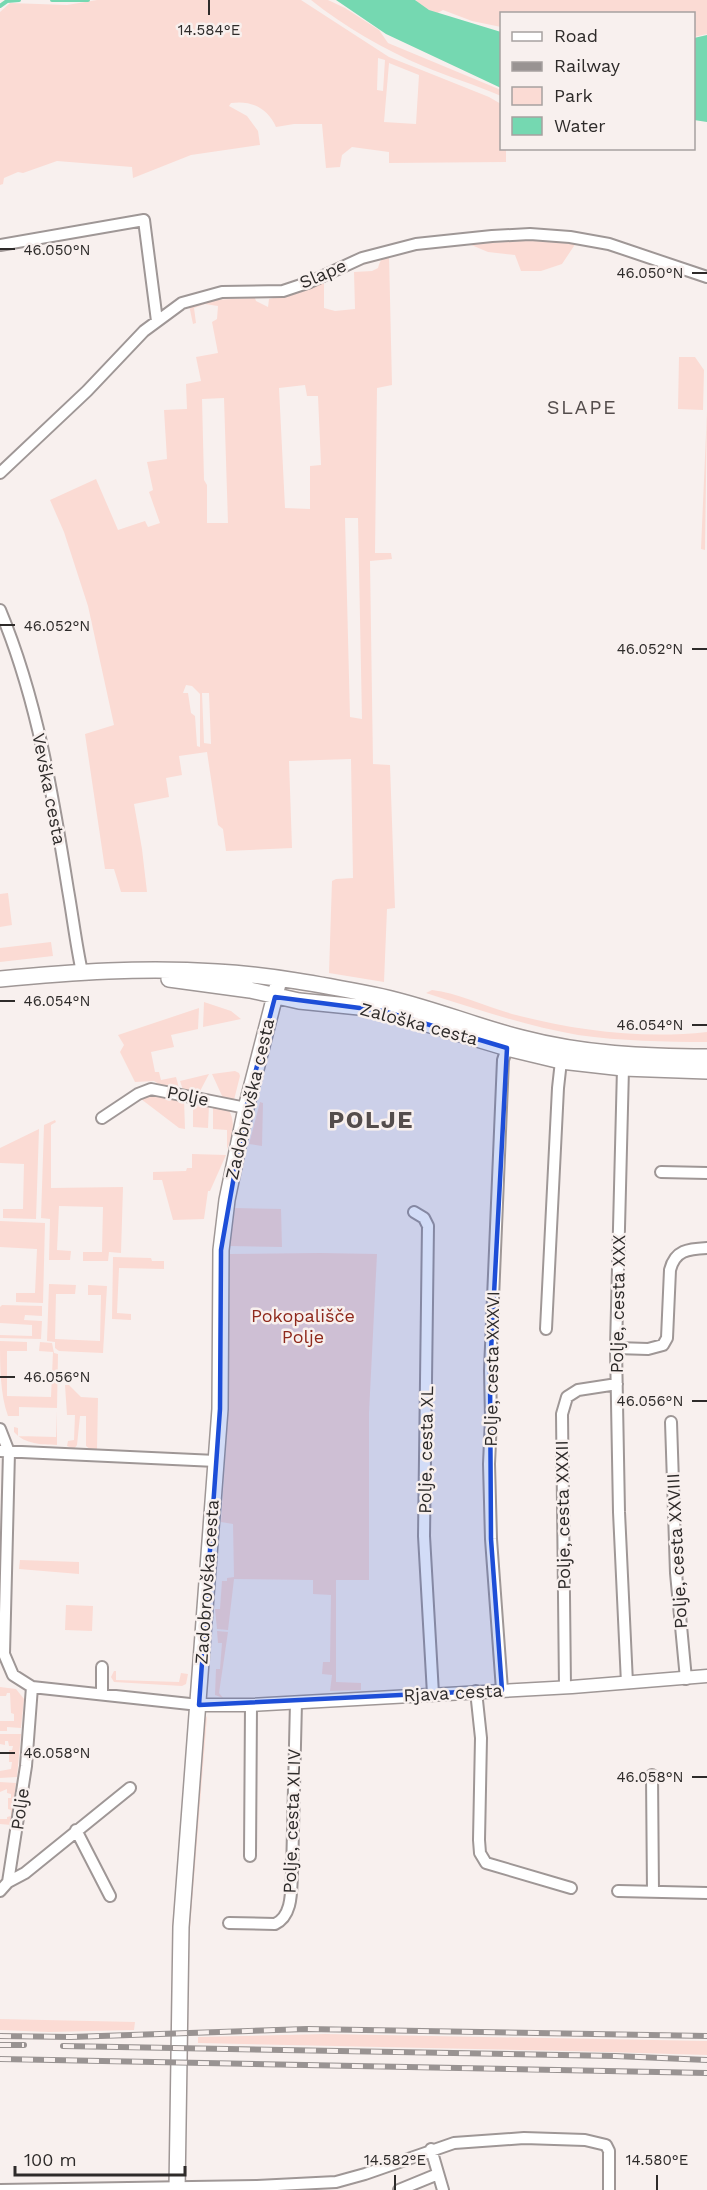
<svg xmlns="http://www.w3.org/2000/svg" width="707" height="2190" viewBox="0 0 707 2190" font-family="'Work Sans',sans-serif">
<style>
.green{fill:#fbdbd4;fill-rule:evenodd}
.water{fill:#75d8b1}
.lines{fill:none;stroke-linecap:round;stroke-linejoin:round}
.stream{stroke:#75d8b1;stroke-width:4}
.minor-casing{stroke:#9f9796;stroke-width:14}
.tertiary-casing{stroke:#9f9796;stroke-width:15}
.secondary-casing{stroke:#9f9796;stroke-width:18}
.minor{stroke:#fff;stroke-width:10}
.tertiary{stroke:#fff;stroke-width:12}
.secondary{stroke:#fff;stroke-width:15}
.rail-casing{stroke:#999392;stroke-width:6}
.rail{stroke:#f8f0ee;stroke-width:4;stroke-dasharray:11;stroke-linecap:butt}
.marked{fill:#1d4ed8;fill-opacity:0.2;stroke:#1d4ed8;stroke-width:4.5;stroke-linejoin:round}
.ticks{fill:none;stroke:#2e2b2a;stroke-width:2}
.labels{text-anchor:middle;stroke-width:5;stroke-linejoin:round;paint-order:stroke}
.street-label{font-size:18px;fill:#2e2b2a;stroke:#f8f0ee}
.park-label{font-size:18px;fill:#8f291c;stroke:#f8f0ee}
.neighbourhood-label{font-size:20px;letter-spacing:1.5px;fill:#544d4c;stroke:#f8f0ee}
.district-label{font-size:24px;font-weight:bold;letter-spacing:1.5px;fill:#544d4c;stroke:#f8f0ee}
.ticks-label{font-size:15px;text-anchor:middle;fill:#2e2b2a;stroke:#f8f0ee;stroke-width:5;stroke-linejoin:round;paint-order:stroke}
</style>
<rect width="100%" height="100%" fill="#f8f0ee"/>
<path class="green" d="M97,0H301L389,57L489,97L501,104L502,148L506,149V162L389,163V152L352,147L342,155L340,167L326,168L322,124H294L276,127C268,108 251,100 231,103L229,106L247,116L258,131L260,145L191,155L133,178L132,167L57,161L23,173L18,172L4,178L3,184L0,185V12L10,3L67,5ZM378,58L385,60L383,91L377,90ZM389,63L419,75L416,124L384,122Z
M311,0H328L345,8L379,30L388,43L501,90V96C476,85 449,77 423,66C383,49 345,27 311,0Z
M416,0H707V34L694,37V14H502L501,27L472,21L443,10L432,16L421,12Z
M540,240L576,243L562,264L541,271H521L515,255L488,252L469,244Z
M389,255L392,385L377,388L375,553H391L392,559L370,561L373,764L390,765L395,908L387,909L384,982L329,973L332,881L336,879L353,878L351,759L289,761L292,848L226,851L223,829L218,825L207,752L179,756L182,775L166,778L169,797L134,804L142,849L147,892H121L114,869H105L85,734L114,725L88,606L64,532L50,500L96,479L118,530L145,521L148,527L160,523L149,492L153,490L147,462L167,459L164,410L187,409L186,384L201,381L196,357L218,353L212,322L217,319L218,306L205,304L194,308L196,323L193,324L189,305L209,300L255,298L256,301L268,307L269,299L304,291L321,283L324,284V308L335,311L355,309L354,272L372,271L378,268C380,261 382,257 389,255ZM305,385L307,396H318L321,465L310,466V509L285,508L279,388ZM224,398L228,523H207V485L204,480L202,399ZM345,518H358L362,719L350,717ZM186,685L192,686L200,694V747L197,746L195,716L191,713L188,693H183ZM202,693H209L211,744L204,743Z
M679,357H695L704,370L703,410L678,409Z
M707,411L705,550L701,549Z
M8,893L12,925L0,927V894Z
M51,942L53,956L0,962V948Z
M432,990C459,993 489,1008 516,1015C578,1031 643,1039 707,1032V1042C664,1042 621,1041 578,1035C526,1026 476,1009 426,993Z
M426,1000C475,1015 523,1032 573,1040C617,1047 662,1048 707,1048V1052L626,1049L548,1039L430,1005Z
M204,1002L231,1011L241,1019L203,1027Z
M199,1008L198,1029L171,1035L174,1047L151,1052L155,1072H159L161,1080L176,1077L179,1088L160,1085L154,1081L135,1082L120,1052L124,1045L118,1035Z
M235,1071L239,1073L240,1076L234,1100L223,1098L212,1074Z
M209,1074L199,1093L183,1090L180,1081Z
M153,1094L184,1099L185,1129L179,1128L141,1099Z
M260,1102L263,1103L262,1146L249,1144Z
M198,1105H209L208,1128L193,1127V1110Z
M213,1106L228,1109C236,1120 233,1136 227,1149V1130L213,1129Z
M55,1120L56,1122L51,1125V1188L123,1187L121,1253L109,1252L108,1261H83V1252H102L103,1207L59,1206L57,1250L71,1251L70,1260H49L50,1219L41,1218L44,1125Z
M39,1129L36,1219L3,1218V1209H23L24,1164L0,1163V1148Z
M192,1154L226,1155L210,1191H208L204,1219L173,1220L162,1180H153V1172L186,1171L187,1168H192Z
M235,1208L281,1209L282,1247L230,1246Z
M0,1221L45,1223L43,1303L16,1302V1293H35L37,1249L0,1247Z
M320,1253L377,1254L369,1413V1580H336V1682L361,1683V1690L330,1691L332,1675L322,1674L323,1662H330L331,1595L313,1594V1580L234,1579L228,1630L217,1629L215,1609H220L222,1581H227V1578L234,1577L233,1524L221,1522L228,1416L230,1254Z
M113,1257L151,1258L152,1261H164V1269L119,1268L117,1313L131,1314V1320L112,1319Z
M49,1284L76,1285L75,1294H56L55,1339L100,1341L101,1295H88V1285L107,1286L103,1353L59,1351L55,1348V1342L47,1341Z
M2,1305L42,1306V1316L25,1315L24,1320L42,1321L41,1339L0,1338V1335L32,1336V1325L0,1323V1307Z
M0,1341L27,1342V1351H7V1396L51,1397L53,1352L39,1351L40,1342L52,1343L54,1353L58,1354L57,1408L19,1407V1416H8C0,1395 0,1365 0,1341Z
M65,1385H69L81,1397L98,1398L97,1449L91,1450L86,1446V1416H80L77,1445L74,1449L67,1446L68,1441L74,1440L75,1415H67Z
M57,1411V1445C41,1444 26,1445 14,1432V1427L18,1428V1436L56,1437Z
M20,1560L79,1562V1574L19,1569Z
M66,1605L93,1606L92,1631L65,1630Z
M217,1631L228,1632L219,1693L223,1698L215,1695L216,1669H220L222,1643H218Z
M114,1671H116V1680L179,1682L181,1673L188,1674L186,1684L182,1686L114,1682L111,1677Z
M0,1687L16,1689L24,1699L21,1728L7,1727V1731H0V1721H14V1714L11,1713L10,1693H7L6,1696H0Z
M207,1716L190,1928L187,1925L204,1721Z
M190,1717L175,1924L172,1929Z
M0,1734H21L17,1777L0,1778V1771L11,1769L12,1762H9V1750H12L13,1746H9L8,1741H5V1745L0,1744Z
M0,1782L16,1783L11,1825L0,1824V1819H7V1817L11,1816V1810L8,1809V1798H11V1794L7,1793V1789L0,1792Z
M0,2019L135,2022L134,2030L49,2032L0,2030Z
M325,2034L707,2041V2055L570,2051L198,2043V2037Z"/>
<path class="water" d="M336,0H415L429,10L501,32V88L386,34Z
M707,35V122L694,120V38Z"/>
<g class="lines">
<path class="stream" d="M52,0H88
M0,6L7,1L19,0"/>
<defs>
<path id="minor" d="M0,245L144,220L157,321
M0,473L87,391L144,331L182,303L222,292L283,291L310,282L362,258L416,244L492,236L530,234L570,237L609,244L707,277
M0,610C37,698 53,796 68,890C73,918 76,945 82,972
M623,1068L616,1348L619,1512L627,1683
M102,1118L138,1094L151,1089L246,1108
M661,1172L707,1173
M414,1212L424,1218L428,1226L424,1536L433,1694
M546,1329L558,1088L561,1061
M616,1348L648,1349L663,1345L667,1338L670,1270C675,1250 688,1249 707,1248
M671,1422L676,1573L686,1679
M0,1429L9,1452L4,1654L13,1675L32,1687L199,1705
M0,1451L216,1461
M565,1687L562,1414L567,1397L578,1390L617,1384
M502,1690L491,1539L489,1464L491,1418L490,1370L503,1060L507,1048
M476,1691L481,1738L479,1840L480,1853L486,1863L571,1888
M102,1694V1667
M652,1775L653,1892
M76,1830L110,1896
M250,1856L251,1705
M8,1882L26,1766L32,1687
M0,1891L8,1882L25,1873L130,1788
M618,1891L707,1893
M229,1923L275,1924C293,1916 291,1890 292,1873L296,1702
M431,2149L443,2190
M0,2190L257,2186L336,2182L365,2174L454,2143L524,2138L585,2140L606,2145L609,2151V2190
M399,2190L438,2174"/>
<path id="tertiary" d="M199,1705H251L572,1687L707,1676"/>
<path id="secondary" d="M0,979C72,972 144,967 217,972C270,975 323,985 374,995C425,1005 473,1026 522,1038C583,1054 645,1057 707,1057
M169,979L250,990L299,1001L369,1008L417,1021L507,1048L561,1061L623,1068L707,1071
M177,2190L181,1927L220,1409L221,1250L227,1200L246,1108L279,980"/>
</defs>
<use href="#minor" class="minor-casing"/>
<use href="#tertiary" class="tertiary-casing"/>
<use href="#secondary" class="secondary-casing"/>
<use href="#minor" class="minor"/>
<use href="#tertiary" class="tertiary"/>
<use href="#secondary" class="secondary"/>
<defs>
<path id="rail" d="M0,2036L71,2037L307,2029L707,2036
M0,2045H24
M63,2046L615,2056L707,2060
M0,2059L707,2073"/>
</defs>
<use href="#rail" class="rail-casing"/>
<use href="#rail" class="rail"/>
</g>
<path class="marked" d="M275,997L383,1011L507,1048L490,1370L491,1539L502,1690L199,1705L220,1409L221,1250L246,1108Z"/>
<path class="ticks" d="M209,15V0M0,249H15M692,273H707M0,625H15M692,649H707M0,1001H15M692,1025H707M0,1377H15M692,1401H707M0,1753H15M692,1777H707M395,2190V2175M657,2190V2175"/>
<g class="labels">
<g class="street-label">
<text transform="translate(323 274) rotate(-23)" y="6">Slape</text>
<text transform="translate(49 789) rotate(79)" y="6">Vevška cesta</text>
<text transform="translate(419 1024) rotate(15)" y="6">Zaloška cesta</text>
<text transform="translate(188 1096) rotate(12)" y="6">Polje</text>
<text transform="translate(250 1099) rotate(-77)" y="6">Zadobrovška cesta</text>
<text transform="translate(618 1304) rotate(-89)" y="6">Polje, cesta XXX</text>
<text transform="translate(492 1369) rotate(-89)" y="6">Polje, cesta XXXVI</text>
<text transform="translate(426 1450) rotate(-89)" y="6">Polje, cesta XL</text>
<text transform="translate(563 1515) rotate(-91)" y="6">Polje, cesta XXXII</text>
<text transform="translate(677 1551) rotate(-93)" y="6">Polje, cesta XXVIII</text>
<text transform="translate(207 1582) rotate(-86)" y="6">Zadobrovška cesta</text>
<text transform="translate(453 1693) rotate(-3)" y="6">Rjava cesta</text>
<text transform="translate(20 1809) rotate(-82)" y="6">Polje</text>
<text transform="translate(292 1821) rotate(-88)" y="6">Polje, cesta XLIV</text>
</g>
<g class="park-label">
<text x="303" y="1322">Pokopališče<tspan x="303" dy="21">Polje</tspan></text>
</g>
<g class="neighbourhood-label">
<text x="582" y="414">SLAPE</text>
</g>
<g class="district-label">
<text x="371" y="1128">POLJE</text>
</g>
</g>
<g class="ticks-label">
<text x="209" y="35">14.584°E</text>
<text x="57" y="255">46.050°N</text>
<text x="650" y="278">46.050°N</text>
<text x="57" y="631">46.052°N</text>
<text x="650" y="654">46.052°N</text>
<text x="57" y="1006">46.054°N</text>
<text x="650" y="1030">46.054°N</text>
<text x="57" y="1382">46.056°N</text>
<text x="650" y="1406">46.056°N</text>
<text x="57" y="1758">46.058°N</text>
<text x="650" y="1782">46.058°N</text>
<text x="395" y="2165">14.582°E</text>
<text x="657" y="2165">14.580°E</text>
</g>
<rect x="500" y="12" width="195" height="138" fill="#f8f0ee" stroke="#a7a1a0" stroke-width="1.5"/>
<rect x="512" y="32" width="30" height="9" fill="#ffffff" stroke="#a7a1a0" stroke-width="1.5"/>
<text x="554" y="42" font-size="18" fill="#2e2b2a">Road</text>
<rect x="512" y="62" width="30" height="9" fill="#999392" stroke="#a7a1a0" stroke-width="1.5"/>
<text x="554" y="72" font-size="18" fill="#2e2b2a">Railway</text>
<rect x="512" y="87" width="30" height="18" fill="#fbdbd4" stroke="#a7a1a0" stroke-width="1.5"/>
<text x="554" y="102" font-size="18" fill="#2e2b2a">Park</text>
<rect x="512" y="117" width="30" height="18" fill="#75d8b1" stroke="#a7a1a0" stroke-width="1.5"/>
<text x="554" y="132" font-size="18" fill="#2e2b2a">Water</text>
<path d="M15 2166v9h170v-9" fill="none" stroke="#2e2b2a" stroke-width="3"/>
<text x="24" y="2166" font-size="18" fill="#2e2b2a" stroke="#f8f0ee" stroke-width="4.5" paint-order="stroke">100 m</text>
</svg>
